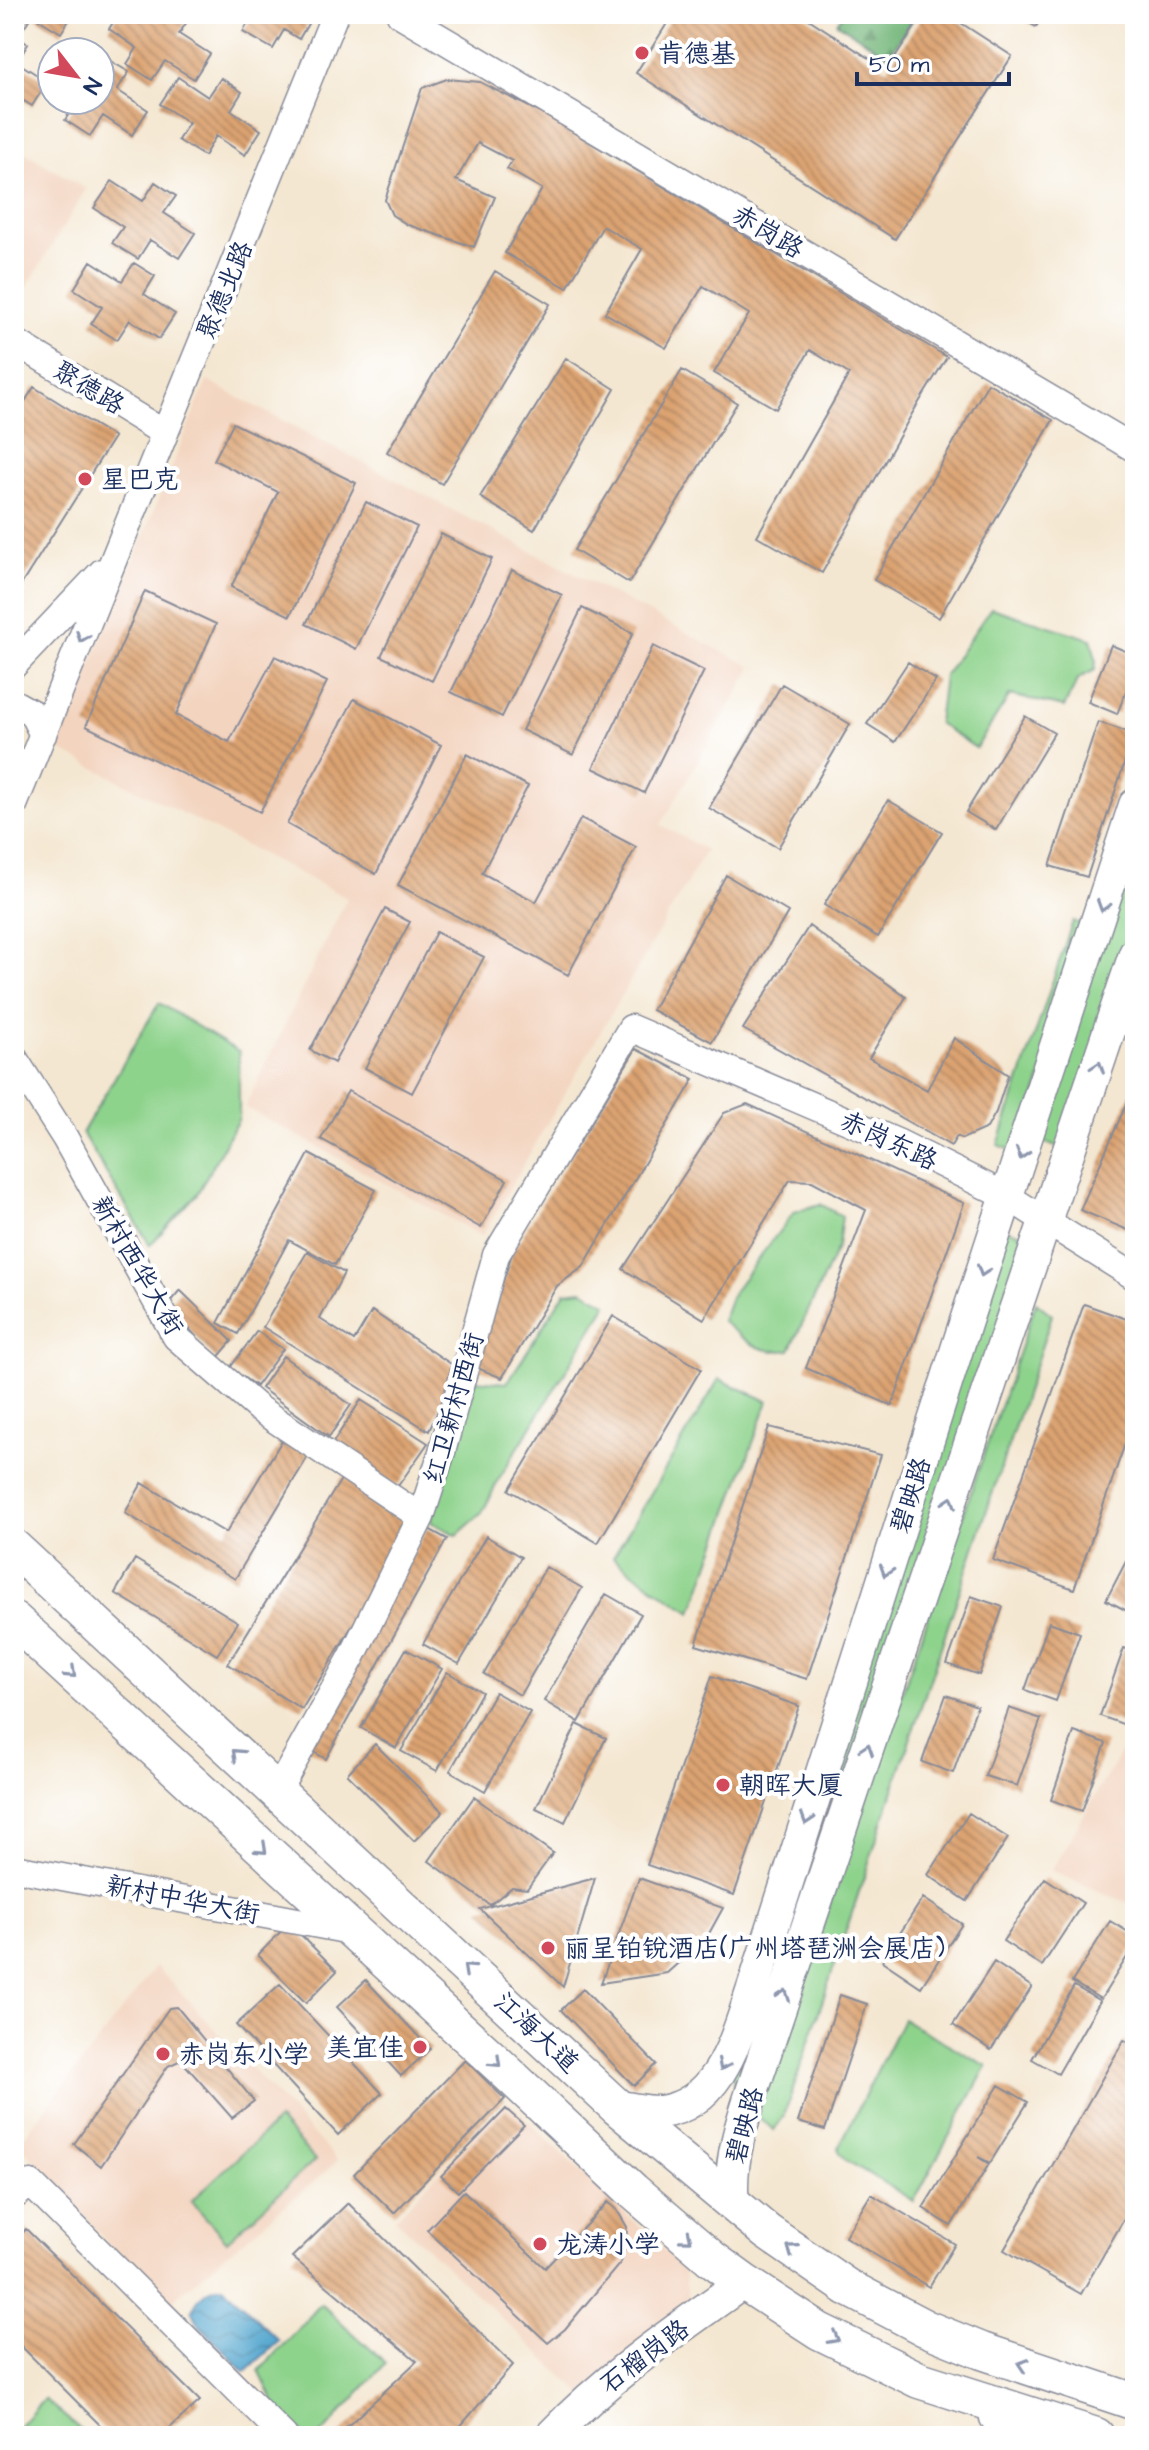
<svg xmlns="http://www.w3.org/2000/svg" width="1149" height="2450" viewBox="0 0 1149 2450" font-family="'Architects Daughter','LXGW WenKai TC',sans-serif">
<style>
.built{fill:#f3d4bf}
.grass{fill:#8ed38c;stroke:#548175;stroke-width:2}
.forest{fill:url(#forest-firs);stroke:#46726b;stroke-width:2}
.water{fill:url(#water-waves);stroke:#376a96;stroke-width:2}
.building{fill:url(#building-back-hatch)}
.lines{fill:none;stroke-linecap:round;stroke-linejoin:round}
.minor-casing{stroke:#888b98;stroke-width:29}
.major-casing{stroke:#888b98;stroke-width:35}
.highway-casing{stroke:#888b98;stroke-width:39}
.minor{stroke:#fff;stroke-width:26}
.major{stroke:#fff;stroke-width:32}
.highway{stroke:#fff;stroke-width:36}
.oneway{stroke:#8d97ae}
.poi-dot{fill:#d1495b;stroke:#fff;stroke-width:3}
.labels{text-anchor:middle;stroke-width:8;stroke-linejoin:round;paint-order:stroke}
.poi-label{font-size:26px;fill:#1b2f5e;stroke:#fff;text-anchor:start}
.street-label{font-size:26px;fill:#1b2f5e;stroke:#fff}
</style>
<defs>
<pattern id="forest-firs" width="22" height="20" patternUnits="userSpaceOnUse" patternTransform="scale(2)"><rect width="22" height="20" fill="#72b578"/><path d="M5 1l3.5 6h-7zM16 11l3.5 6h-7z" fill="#5d9466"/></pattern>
<pattern id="water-waves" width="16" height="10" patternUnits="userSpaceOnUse" patternTransform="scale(2)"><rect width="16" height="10" fill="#53a6ce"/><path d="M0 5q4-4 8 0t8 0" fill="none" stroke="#48a"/></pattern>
<pattern id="building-back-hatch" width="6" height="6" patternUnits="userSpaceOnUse" patternTransform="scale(2)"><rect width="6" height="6" fill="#dca371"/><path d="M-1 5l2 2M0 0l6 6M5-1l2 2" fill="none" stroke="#b28560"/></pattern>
</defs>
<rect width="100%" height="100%" fill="#fff"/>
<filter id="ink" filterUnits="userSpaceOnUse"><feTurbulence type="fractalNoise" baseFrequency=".0125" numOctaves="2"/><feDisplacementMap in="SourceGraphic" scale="16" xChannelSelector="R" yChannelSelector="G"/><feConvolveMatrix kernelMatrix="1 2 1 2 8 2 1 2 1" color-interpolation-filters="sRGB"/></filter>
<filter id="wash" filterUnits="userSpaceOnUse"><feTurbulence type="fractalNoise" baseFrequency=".006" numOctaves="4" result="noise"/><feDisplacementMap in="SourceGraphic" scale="32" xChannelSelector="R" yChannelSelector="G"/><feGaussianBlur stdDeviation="1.8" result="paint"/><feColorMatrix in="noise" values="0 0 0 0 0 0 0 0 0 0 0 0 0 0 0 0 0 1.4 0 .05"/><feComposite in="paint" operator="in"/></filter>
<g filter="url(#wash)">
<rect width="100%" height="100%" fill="#f4e7d1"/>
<path class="built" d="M24,152L86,189L24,292L14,286V168Z
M207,381L752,667L661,825L706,850L482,1236L245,1107L347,898L56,748Z
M1135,1728V1906L1051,1871Z
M156,1966L338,2161L164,2307L19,2143Z
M507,2101L684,2269L690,2306L583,2395L395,2218Z"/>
<path class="grass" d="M991,608L1091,639L1096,659L1095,670L1079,678L1064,707L1010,695L976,748L938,723L944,676Z
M1135,853V924L1063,1150L1034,1138Z
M1073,921L1090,927L1017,1152L998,1145Z
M159,1003L239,1052V1118L197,1194L150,1245L82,1133Z
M820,1204L842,1216L838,1246L790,1350C759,1355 745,1340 722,1321L733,1292L794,1212Z
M1006,1229L1032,1237L738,2118L732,2063Z
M583,1290L607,1304L500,1477L482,1513L457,1535L431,1522L475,1380L507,1383L565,1292Z
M1036,1302L1052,1315L784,2116L774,2130L757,2116Z
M719,1379L768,1401L692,1612L657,1590L613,1557Z
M903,2019L987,2066L914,2201L846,2160L838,2149Z
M278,2120L315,2160L227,2241L191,2201Z
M321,2304L386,2363L320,2436H306L279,2412L259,2371Z
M44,2399L88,2436H14V2433Z"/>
<path class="forest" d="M843,14H916L889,56L837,23Z"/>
<path class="water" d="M223,2286L279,2341L245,2372L200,2326L192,2310C199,2296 206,2288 223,2286Z"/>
<g id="blocks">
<path class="building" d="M14,14H73L61,33L32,15L19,35L14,32Z
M118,14H145L157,22L162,14H186L190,17L179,34L210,54L194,79L165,61L152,80L127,64L137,48L109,29Z
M253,14H295L309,22L299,39L284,30L273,49L243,32Z
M673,14H801L887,70L923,14H947L1012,56L895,239L636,73Z
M1014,14H1044L1036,27Z
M14,35L28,44L17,62L48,82L52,76V88L46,84L32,106L14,95Z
M107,59L129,72L117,90L148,110L132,135L103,116L90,136L65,120L76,103L71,100H100V70Z
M178,77L208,97L221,78L242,92L231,110L261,130L245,155L216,136L204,156L178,140L189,123L160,104Z
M447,79L480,82L541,113L947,357L913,412L822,573L757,536L849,374L810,350L776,409L714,373L749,314L703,286L666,348L605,313L642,249L603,226L567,288L505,253L542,189L507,169L512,161L478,143L456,180L495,197L474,247L408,225L392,215L385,200L422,88Z
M112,181L143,201L155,182L176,196L164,213L195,233L179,258L150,240L138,259L112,243L123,227L94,208Z
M91,261L122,281L134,263L155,276L144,294L175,314L159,339L130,320L117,340L91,324L102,307L74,289Z
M495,271L550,304L442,484L387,452Z
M566,358L615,389L534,530L480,497Z
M682,370L737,403L629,583L574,550Z
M988,383L1053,420L939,618L874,580Z
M34,387L114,437L14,596V419Z
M233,423L356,483L290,616L231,587L278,492L214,460Z
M366,502L417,527L356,649L306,624Z
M441,534L492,559L432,681L381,656Z
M512,570L562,595L502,717L451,692Z
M145,591L216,624L176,715L229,742L275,656L327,682L260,812L86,726Z
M582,608L633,633L573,755L522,730Z
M1111,645L1135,655V669L1117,714L1088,702Z
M653,646L704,671L644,793L593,768Z
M908,662L936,680L895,742L867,724Z
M782,684L850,724L778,848L709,808Z
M354,699L441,745L376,874L287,824Z
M1025,716L1054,733L996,830L966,812Z
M1098,722L1134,734L1087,877L1050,866Z
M467,754L528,786L482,873L536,902L581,818L636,847L568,975L398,885Z
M888,800L942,832L878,937L824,905Z
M726,875L788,912L712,1042L652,1010Z
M385,909L410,922L334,1063L310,1050Z
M809,926L906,997L869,1058L927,1090L954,1038L1008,1075L996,1112L987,1128L962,1139L957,1136L951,1146L743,1029Z
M436,932L484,957L412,1093L365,1068Z
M636,1049L694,1079L583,1267L557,1286L502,1378L475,1367L513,1251Z
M1135,1084V1233L1080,1210Z
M348,1091L507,1180L481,1228L321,1139Z
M747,1104L964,1203L892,1406L806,1368L866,1210L812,1181L790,1180L704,1319L623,1269L724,1113Z
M309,1154L376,1190L335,1265L289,1240L238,1334L218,1323Z
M307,1252L344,1273L320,1319L354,1341L372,1311L457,1368L429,1431L263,1327Z
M180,1290L232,1341L216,1360L168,1304Z
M1084,1304L1135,1322V1415L1074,1589L993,1560Z
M613,1316L701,1369L598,1543L509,1490Z
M257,1331L283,1349L256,1386L230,1368Z
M283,1356L351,1405L329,1437L261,1388Z
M361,1400L428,1443L398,1486L332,1444Z
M769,1427L881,1455L807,1679L696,1645Z
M284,1437L310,1453L235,1579L125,1513L142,1483L226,1533Z
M343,1476L416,1520L302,1709L228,1664Z
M427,1528L447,1539L326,1759L307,1748Z
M486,1536L521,1557L459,1664L423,1644Z
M1135,1544V1615L1106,1600Z
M135,1559L238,1622L217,1655L115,1593Z
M546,1567L582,1588L520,1695L484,1674Z
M606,1594L641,1614L579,1722L544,1701Z
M971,1596L1003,1607L979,1675L947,1664Z
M1049,1622L1080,1633L1056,1701L1025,1690Z
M1124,1648L1135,1652V1717L1131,1727L1100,1716Z
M406,1649L442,1669L396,1748L361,1728Z
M447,1672L482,1692L437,1771L401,1751Z
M712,1676L799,1706L734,1895L647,1865Z
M495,1692L530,1712L485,1791L450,1771Z
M946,1695L977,1706L953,1773L922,1762Z
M1009,1708L1041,1719L1017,1786L985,1776Z
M577,1724L606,1738L565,1822L536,1808Z
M1074,1732L1106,1743L1082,1811L1051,1800Z
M375,1744L443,1812L414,1841L347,1774Z
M474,1797L553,1853L527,1889L512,1887L490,1905L429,1861Z
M969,1813L1008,1838L967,1901L928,1875Z
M595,1878L563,1987L480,1909Z
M639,1878L723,1908L707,1937L667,1973L601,1983Z
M1045,1878L1083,1903L1042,1966L1003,1941Z
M923,1898L962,1924L921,1987L882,1961Z
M1110,1921L1135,1936V1944L1101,1999L1072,1982Z
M289,1923L337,1971L306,2003L258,1955Z
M994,1962L1032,1987L991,2050L953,2025Z
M366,1980L430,2049L401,2076L337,2007Z
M280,1984L382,2093L338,2135L236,2025Z
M1074,1986L1100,2001L1058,2074L1032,2059Z
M583,1989L656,2064L634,2086L561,2010Z
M840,1995L867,2004L825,2130L798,2122Z
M177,2007L254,2101L232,2118L181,2060L168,2066L101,2166L74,2144L169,2008Z
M1124,2040L1135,2046V2200L1081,2294L1004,2250Z
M465,2060L505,2099L394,2213L354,2174Z
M999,2085L1028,2102L990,2163L978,2157L989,2164L951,2226L923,2208Z
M506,2109L524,2125L458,2192L441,2176Z
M464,2191L545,2268L608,2202L617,2210L627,2227L626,2244L621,2262L565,2329L548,2343L427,2230Z
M871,2194L955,2244L929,2287L845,2237Z
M348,2203L513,2365L452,2436H337L417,2361L292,2257Z
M26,2229L200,2401L161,2436H111L14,2339V2242Z"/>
</g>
</g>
<g filter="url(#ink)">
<use href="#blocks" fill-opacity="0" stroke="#888b98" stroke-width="2"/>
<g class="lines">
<defs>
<path id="minor" d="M400,14L1135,449
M14,341L164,433
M14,665L102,572
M14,703L32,713L43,735
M14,805L335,14
M14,1058L65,1138L176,1337L259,1409L421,1517
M277,1792L352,1657L421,1517L442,1452L496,1255L631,1028L897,1142L1008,1197L1135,1277
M14,1868L351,1931
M14,2196L31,2184L284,2436
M993,2418L1034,2436"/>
<path id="major" d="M617,2107C630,2108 647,2113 660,2112C722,2104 737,2035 754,1986L965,1324L1135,805
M733,2205C727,2154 748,2105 764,2056L1135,954
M551,2436C608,2376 676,2330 744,2282"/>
<path id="highway" d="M14,1548L617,2107L767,2232L847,2287L925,2328L982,2351L1135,2402
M14,1620L500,2066L633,2191L711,2258L744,2282L819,2331L919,2380L1096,2436"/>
</defs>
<use href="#minor" class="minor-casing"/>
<use href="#major" class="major-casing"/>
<use href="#highway" class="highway-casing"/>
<use href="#minor" class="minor"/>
<use href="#major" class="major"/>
<use href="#highway" class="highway"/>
</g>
<defs><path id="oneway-chevron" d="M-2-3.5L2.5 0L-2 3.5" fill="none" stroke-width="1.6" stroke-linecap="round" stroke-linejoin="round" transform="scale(2)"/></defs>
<g class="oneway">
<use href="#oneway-chevron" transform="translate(82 637) rotate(111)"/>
<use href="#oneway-chevron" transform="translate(1103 906) rotate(108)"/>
<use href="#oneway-chevron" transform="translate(1098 1067) rotate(-71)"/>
<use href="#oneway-chevron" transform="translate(1022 1154) rotate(108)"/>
<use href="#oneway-chevron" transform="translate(983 1271) rotate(108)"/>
<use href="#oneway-chevron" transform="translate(950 1502) rotate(-71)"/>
<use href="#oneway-chevron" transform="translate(886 1571) rotate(108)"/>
<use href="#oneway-chevron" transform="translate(71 1673) rotate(43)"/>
<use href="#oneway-chevron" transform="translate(867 1749) rotate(-71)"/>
<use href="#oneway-chevron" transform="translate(237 1754) rotate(-137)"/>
<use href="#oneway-chevron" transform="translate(807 1819) rotate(108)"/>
<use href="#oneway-chevron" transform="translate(262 1849) rotate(43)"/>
<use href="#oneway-chevron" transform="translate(468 1969) rotate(-137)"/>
<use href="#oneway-chevron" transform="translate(784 1995) rotate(-71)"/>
<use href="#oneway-chevron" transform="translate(496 2062) rotate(43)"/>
<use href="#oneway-chevron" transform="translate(723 2065) rotate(117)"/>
<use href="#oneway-chevron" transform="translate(687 2238) rotate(39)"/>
<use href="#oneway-chevron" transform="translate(792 2249) rotate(-144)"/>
<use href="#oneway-chevron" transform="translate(834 2338) rotate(28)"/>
<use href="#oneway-chevron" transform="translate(1023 2365) rotate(-162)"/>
</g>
</g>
<g class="poi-dot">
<circle cx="642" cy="53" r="8"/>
<circle cx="85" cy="479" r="8"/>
<circle cx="723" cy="1785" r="8"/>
<circle cx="548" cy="1948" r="8"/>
<circle cx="420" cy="2047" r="8"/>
<circle cx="163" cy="2054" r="8"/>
<circle cx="540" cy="2244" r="8"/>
</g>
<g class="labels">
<g class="poi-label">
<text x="658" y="62">肯德基</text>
<text x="101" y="488">星巴克</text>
<text x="739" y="1794">朝晖大厦</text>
<text x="564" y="1957">丽呈铂锐酒店(广州塔琶洲会展店)</text>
<text x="404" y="2056" text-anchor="end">美宜佳</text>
<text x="179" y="2063">赤岗东小学</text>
<text x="556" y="2253">龙涛小学</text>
</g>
<g class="street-label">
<text transform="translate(768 231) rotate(31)" y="9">赤岗路</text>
<text transform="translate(224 290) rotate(-67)" y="9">聚德北路</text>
<text transform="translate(89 387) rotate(31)" y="9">聚德路</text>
<text transform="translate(889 1140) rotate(25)" y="9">赤岗东路</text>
<text transform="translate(138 1265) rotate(60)" y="9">新村西华大街</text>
<text transform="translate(453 1408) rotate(-74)" y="9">红卫新村西街</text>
<text transform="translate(910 1495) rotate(-72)" y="9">碧映路</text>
<text transform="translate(183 1899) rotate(11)" y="9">新村中华大街</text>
<text transform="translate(537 2032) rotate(43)" y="9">江海大道</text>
<text transform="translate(744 2125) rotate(-75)" y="9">碧映路</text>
<text transform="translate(644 2356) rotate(-37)" y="9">石榴岗路</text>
</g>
</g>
<rect width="1149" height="2450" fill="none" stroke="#fff" stroke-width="48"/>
<g transform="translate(76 76) rotate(121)"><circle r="38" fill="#ffffff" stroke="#a4acbf" stroke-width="2"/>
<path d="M0-6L14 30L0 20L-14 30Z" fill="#d1495b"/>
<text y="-12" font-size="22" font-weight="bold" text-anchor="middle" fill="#1b2f5e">N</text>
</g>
<path d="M857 72v12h152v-12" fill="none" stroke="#1b2f5e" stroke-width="4"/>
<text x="869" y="72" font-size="24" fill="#1b2f5e" stroke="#ffffff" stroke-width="6" paint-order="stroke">50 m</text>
</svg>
